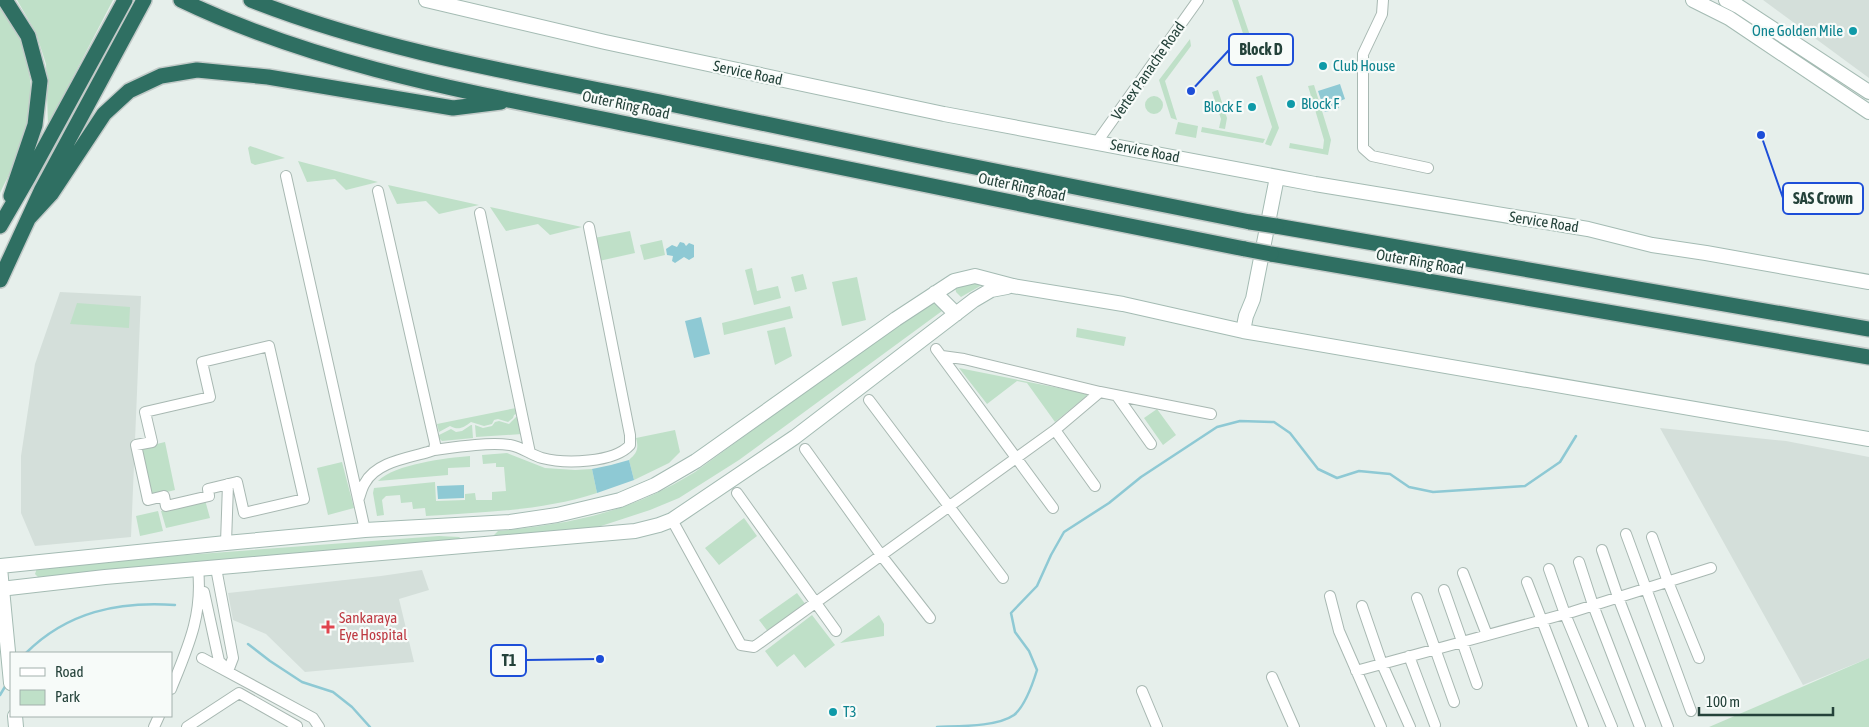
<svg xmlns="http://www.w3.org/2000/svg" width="1869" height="727" viewBox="0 0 1869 727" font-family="'Asap Condensed',sans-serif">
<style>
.built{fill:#d4dfda}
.green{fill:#bfe0c8}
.water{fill:#8ec9d4}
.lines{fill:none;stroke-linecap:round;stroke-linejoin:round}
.stream{stroke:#8ec9d4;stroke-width:2.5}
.street-casing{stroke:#a8b8b2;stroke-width:12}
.secondary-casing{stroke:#a4bbb3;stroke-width:16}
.highway-casing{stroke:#c2cac8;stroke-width:18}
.street{stroke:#fff;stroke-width:10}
.secondary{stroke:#fff;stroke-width:14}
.highway{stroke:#2f6f62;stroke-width:15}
.highway-bridge-casing{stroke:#c2cac8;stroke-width:18;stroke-linecap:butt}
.highway-bridge{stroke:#2f6f62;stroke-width:15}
.culture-dot{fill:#0f9aa8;stroke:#f7fbf9;stroke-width:2}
.health-dot{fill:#e0444e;stroke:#f7fbf9;stroke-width:2}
.labels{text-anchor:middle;stroke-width:4.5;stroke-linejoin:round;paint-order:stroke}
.culture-label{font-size:15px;fill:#0d838f;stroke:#f7fbf9;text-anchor:start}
.street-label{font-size:15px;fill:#24423a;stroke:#f7fbf9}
.health-label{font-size:15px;fill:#be3a42;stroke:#f7fbf9;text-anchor:start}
.leader{fill:none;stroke:#1d4ed8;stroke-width:2}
.callout-dot{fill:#1d4ed8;stroke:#f7fbf9;stroke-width:2}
.callout{fill:#f7fbf9;stroke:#1d4ed8;stroke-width:2}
.callout-label{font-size:16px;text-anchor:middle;font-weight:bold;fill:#24423a}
</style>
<rect width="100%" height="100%" fill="#e6efeb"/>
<path class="built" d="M1763,0H1869V78Z
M60,292L141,296L131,537L35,546L21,513V456L35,364Z
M1660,428L1786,441L1869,457V658L1803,685Z
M422,570L429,590L399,599L414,662L305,672L266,634L233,620L228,593L381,576Z"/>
<path class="green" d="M17,0H113L48,125L46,64L36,33Z
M1232,0H1238L1259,62L1253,64Z
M0,4C28,41 38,87 26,133C21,153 9,174 0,193Z
M1190,39L1191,46L1165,81L1177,120L1171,118L1159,80Z
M1262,75L1279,128L1271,146L1265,144L1272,127L1256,77Z
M1314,85L1331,140L1328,155L1289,148L1290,143L1323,149L1324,140L1308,86Z
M1218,90L1227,118L1225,129L1219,128L1221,119L1212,92Z
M1145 105a9 9 0 1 1 18 0a9 9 0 1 1-18 0Z
M1178,122L1198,126L1196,138L1175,134Z
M1202,127L1265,139L1263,143L1201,132Z
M250,146L285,158L255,165L251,163L248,148Z
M298,161L378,182L346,190L335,179L307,182Z
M388,185L479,205L439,214L426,201L397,204Z
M490,207L582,227L550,235L538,224L506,231Z
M630,231L635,253L599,261L594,238Z
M662,240L665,255L644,260L640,245Z
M752,268L757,291L778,286L781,298L754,305L745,270Z
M803,274L807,289L795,292L791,277Z
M857,277L866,320L842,326L832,282Z
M966,284H982V285L961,297L956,292L955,286Z
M931,300L941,304L942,311L739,460L679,498L650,510L595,528L560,533L492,537L498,531C575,523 628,513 695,472Z
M77,303L130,307L129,328L70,324Z
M790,306L793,318L724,335L722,323Z
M785,327L792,356L775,365L767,331Z
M1077,328L1126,337L1124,346L1076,337Z
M959,368L1089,394L1055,422L1027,383L1017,381L987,404Z
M516,408L518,413L514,415L513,418L508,422L498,419L494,420L492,424L484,426L471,422C464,427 459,431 450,426L439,432L437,424Z
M1157,409L1176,435L1163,445L1144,418Z
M519,416L522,434L476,437L475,425L483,428L492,426L495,422L499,421L509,424L516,417Z
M471,425H472L473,438L442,441L439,438V435L451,429L456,432L462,431Z
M675,430L680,452L669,463L634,480L629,460C637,453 639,449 636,438Z
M165,442L175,490L151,496L140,448Z
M507,453L545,468L575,470L592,469L597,493C542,511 483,512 426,516L425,508L413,509L412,502L401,503L400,495L386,496L382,500L384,515L377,516L373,493L374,488L435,482L436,501L465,500V494L475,493L476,500H492V492L506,491L504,467H496V463L483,464L482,455Z
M470,456V467L448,468V475L378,481C395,464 446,458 470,456Z
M342,462L354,508L328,515L317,468Z
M205,500L210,518L166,528L161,511Z
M158,511L163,531L140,536L136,516Z
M744,518L757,536L719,565L705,548Z
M439,536L459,537L462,539L38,577L35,574L37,568L92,562Z
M797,593L806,605L769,633L759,620Z
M812,615L835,645L805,668L794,654L777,667L765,651Z
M879,615L884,624V636L840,643Z
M1869,658V727H1709Z"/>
<path class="water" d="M1340,84L1345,99L1337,102L1339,108L1325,112L1318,91Z
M680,242L684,243L686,246L689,243L694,245V257L689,260L684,257L675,263L672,261L673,256L667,255L666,249L672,245L677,247Z
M701,317L710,354L694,358L685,321Z
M629,460L634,480L597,493L592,469L611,465Z
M464,485V498L438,499L437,486Z"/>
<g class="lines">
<path class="stream" d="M248,644L270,661L302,682L333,692L352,707L370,727
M26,653C67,612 118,601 175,605
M0,695L6,685
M937,727C958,726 997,727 1014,715C1025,706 1033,683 1037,670L1029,651L1015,632L1011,613L1037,586L1051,555L1064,532L1109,503L1141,477L1217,427L1240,421L1274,422L1290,433L1318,469L1337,478L1359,471L1390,474L1409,487L1433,492L1525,486L1560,462L1576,436"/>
<defs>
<path id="street" d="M1383,0L1382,14L1363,54V148L1372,156L1428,168
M1097,142L1198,0
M286,176L365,530
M480,213L530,453
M269,346L304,499L244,513L237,482L208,489L209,496L166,506L164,496L148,500L136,445L152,442L145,412L210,397L202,362Z
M936,349L1053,508
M942,356L964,359L1100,392L1211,414
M1117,396L1151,444
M869,400L1003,578
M1055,430L1095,486
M805,449L881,555L930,618
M434,450C456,447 488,442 510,445C522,447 531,455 542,458C565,464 614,463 630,445V435L589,227
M737,493L836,631
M359,498C361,493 362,487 365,483C376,462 408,458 428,452L434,450L435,444L378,191
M672,520L741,645L754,647L1055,430L1100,392
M1626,534L1691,711
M1652,537L1668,582L1699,658
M226,543L228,484
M1602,550L1618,597L1668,727
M1579,562L1593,605L1640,727
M216,568L233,658L228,671
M1549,569L1565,614L1612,727
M1463,573L1487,635
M1527,582L1583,727
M1444,590L1477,684
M204,592L219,661L226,668
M1330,596L1339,631L1381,727
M1417,598L1454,702
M1362,606L1382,664L1410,727
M1409,656L1435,725
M202,658L313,718L319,727
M1356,671L1572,612L1711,568
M1272,677L1294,727
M171,689C188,647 203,615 198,569
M1142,691L1157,727
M154,727L159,716
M187,727L239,693L297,726L295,727"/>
<path id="secondary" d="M426,0L605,42L944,114L1315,184L1588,229L1652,245L1706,253L1869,282
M1693,0L1729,18L1869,112
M1726,0L1738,6L1869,92
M935,293L956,314
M1243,331L1246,316L1253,299L1277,177
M0,566L226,543L365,530L510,522L557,515L620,500L655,485L696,461L896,319L954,281L975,276L1013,286L1123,304L1243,331L1869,439
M0,568L11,683
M0,589L105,577L635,531L659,525L672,520L795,437L974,300L991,290L1007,287
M15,716L16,727"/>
<path id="highway" d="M5,0L28,36L40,81L35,125L11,196
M181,0C329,71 493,96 652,129C850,169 1047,210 1245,249
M251,0C383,52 526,75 665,103C860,144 1054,184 1250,222
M28,219L51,194L104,114L129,91L161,76L197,70L268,77L453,108L501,102
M0,226L29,176L125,0
M1276,226L1869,329
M1271,254L1869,357
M0,280L42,189L144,0"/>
</defs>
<use href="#street" class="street-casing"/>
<use href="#secondary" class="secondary-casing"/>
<use href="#highway" class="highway-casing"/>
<use href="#street" class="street"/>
<use href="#secondary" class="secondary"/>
<use href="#highway" class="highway"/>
<defs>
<path id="highway-bridge" d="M1250,222L1276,226
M1245,249L1271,254"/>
</defs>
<use href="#highway-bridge" class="highway-bridge-casing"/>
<use href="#highway-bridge" class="highway-bridge"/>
</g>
<g class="culture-dot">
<circle cx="1853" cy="31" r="5"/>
<circle cx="1323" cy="66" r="5"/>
<circle cx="1291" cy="104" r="5"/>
<circle cx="1252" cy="107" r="5"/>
<circle cx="833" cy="712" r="5"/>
</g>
<path class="health-dot" d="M325.5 619.5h5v5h5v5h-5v5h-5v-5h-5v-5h5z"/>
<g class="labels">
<g class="culture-label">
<text x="1843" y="36" text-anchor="end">One Golden Mile</text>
<text x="1333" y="71">Club House</text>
<text x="1301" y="109">Block F</text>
<text x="1242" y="112" text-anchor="end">Block E</text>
<text x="843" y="717">T3</text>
</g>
<g class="street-label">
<text transform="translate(1148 71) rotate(-55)" y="5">Vertex Panache Road</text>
<text transform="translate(748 73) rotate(12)" y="5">Service Road</text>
<text transform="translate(626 105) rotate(12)" y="5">Outer Ring Road</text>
<text transform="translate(1145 151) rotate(11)" y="5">Service Road</text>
<text transform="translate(1022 187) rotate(12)" y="5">Outer Ring Road</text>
<text transform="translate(1544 222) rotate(9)" y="5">Service Road</text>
<text transform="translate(1420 262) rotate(10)" y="5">Outer Ring Road</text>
</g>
<g class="health-label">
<text x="339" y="623">Sankaraya<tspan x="339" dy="17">Eye Hospital</tspan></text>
</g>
</g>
<path class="leader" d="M1191 91L1229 50M1761 135L1783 198M600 659L526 660"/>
<g class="callout-dot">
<circle cx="1191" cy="91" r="5"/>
<circle cx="1761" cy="135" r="5"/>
<circle cx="600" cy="659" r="5"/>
</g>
<g class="callout">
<rect x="1229" y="34" width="64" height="31" rx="5"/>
<rect x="1783" y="183" width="80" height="31" rx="5"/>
<rect x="491" y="645" width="35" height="31" rx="5"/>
</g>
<g class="callout-label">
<text x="1261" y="55">Block D</text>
<text x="1823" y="204">SAS Crown</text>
<text x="509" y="666">T1</text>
</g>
<rect x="10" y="652" width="162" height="65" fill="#f7fbf9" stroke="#a3b1ad"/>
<rect x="20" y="668" width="25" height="8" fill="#ffffff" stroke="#a3b1ad"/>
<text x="55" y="677" font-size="15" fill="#24423a">Road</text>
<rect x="20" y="690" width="25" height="15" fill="#bfe0c8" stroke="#a3b1ad"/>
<text x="55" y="702" font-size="15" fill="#24423a">Park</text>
<path d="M1699 707v8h134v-8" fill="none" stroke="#24423a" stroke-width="2.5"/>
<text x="1706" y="707" font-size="15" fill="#24423a" stroke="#f7fbf9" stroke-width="4" paint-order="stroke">100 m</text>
</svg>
